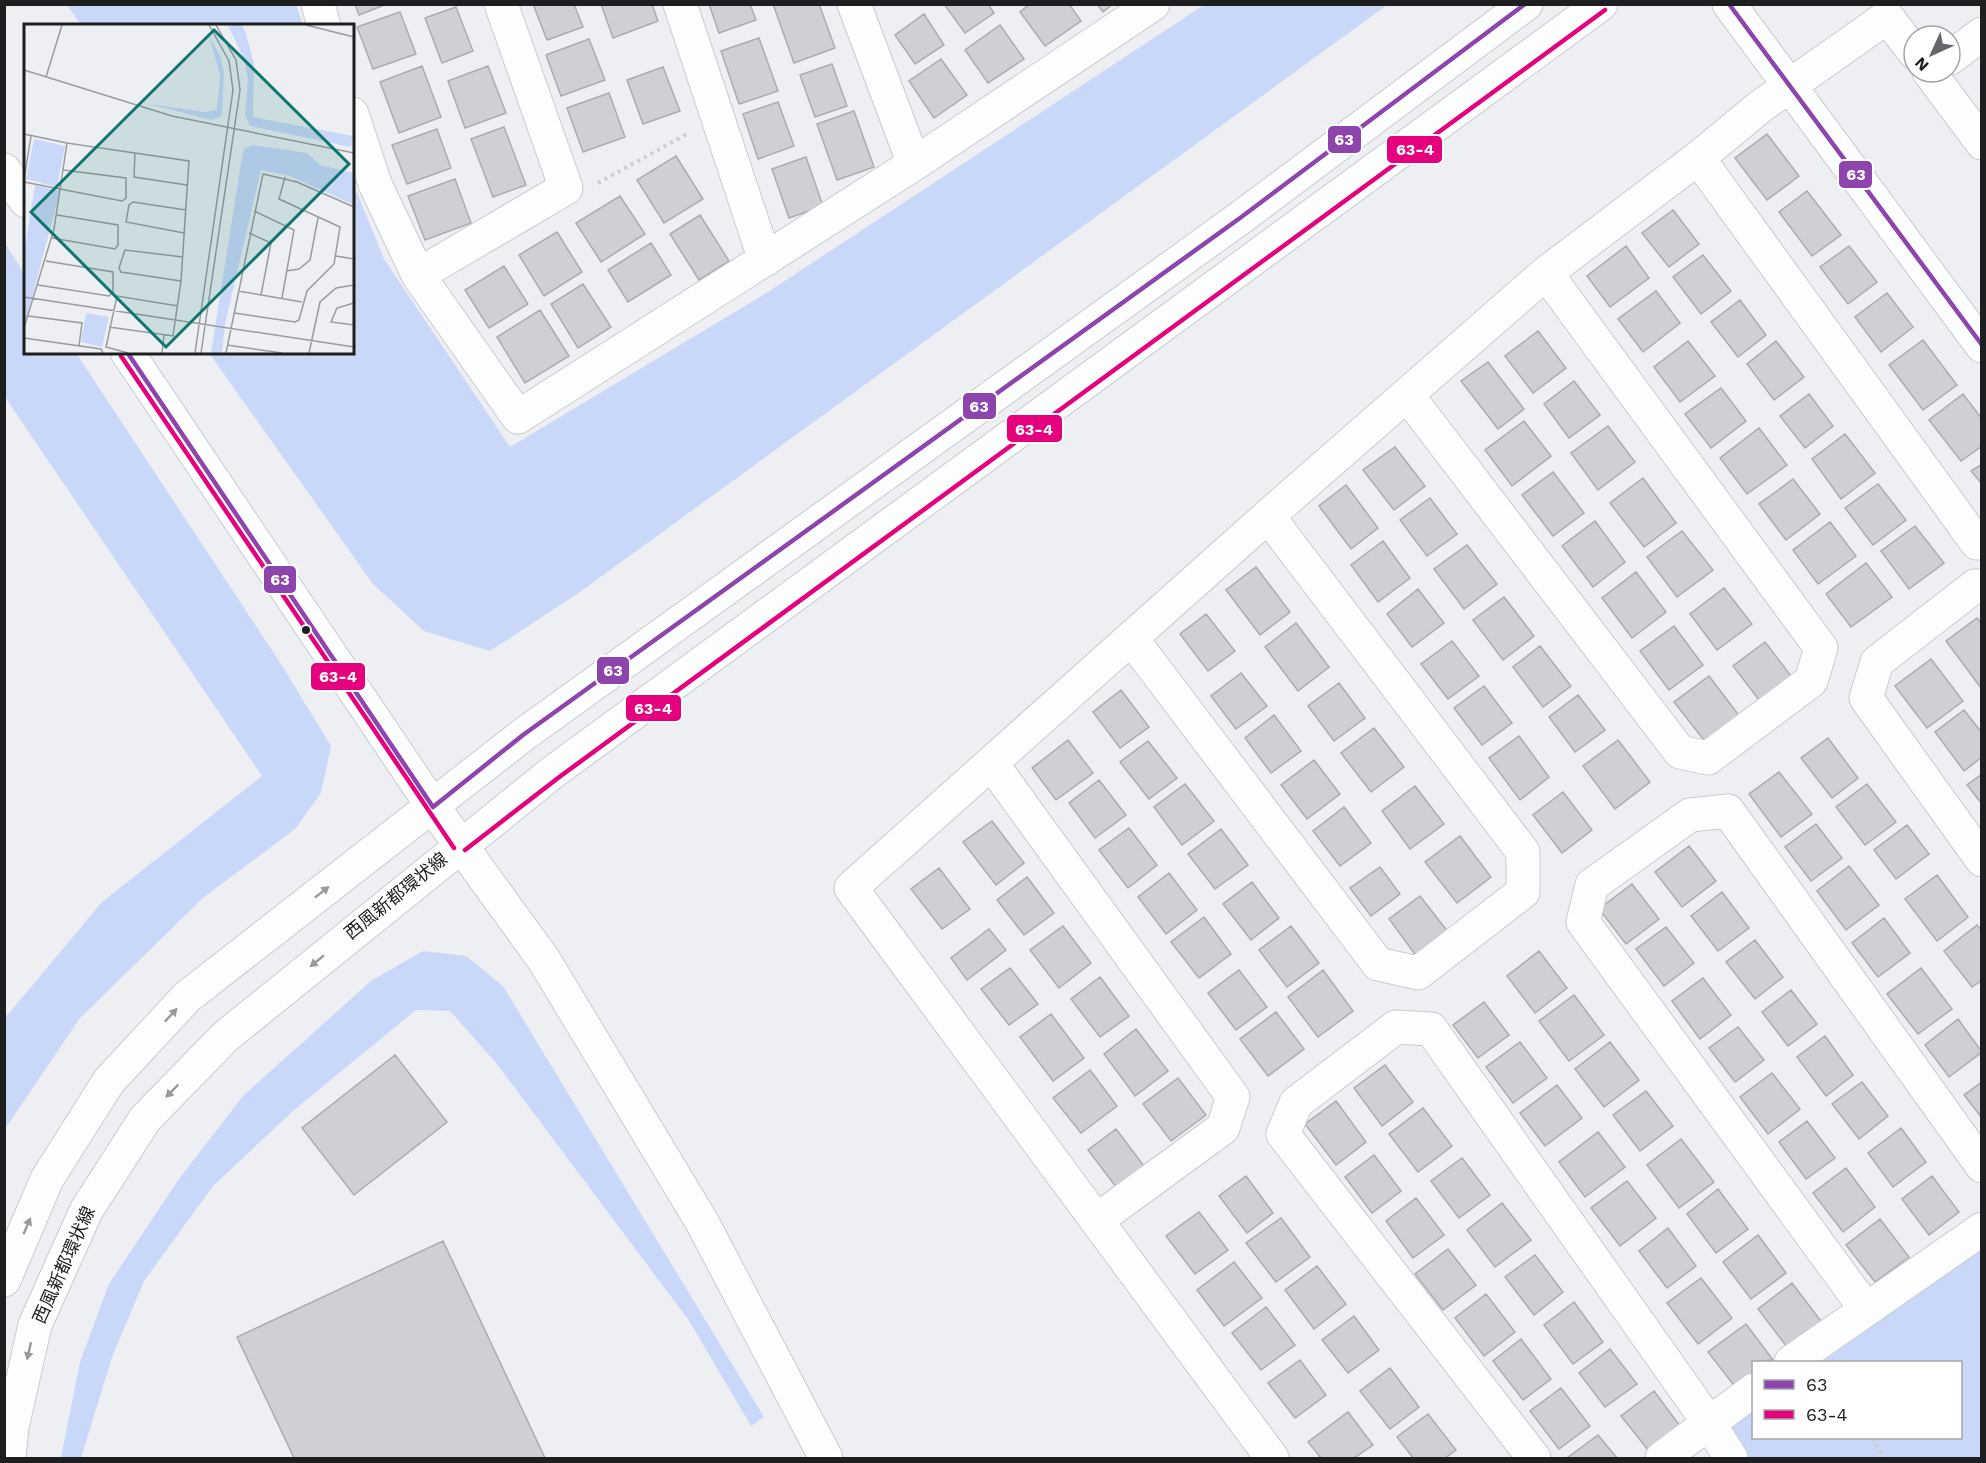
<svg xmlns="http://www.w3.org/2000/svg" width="1986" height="1463" viewBox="0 0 1986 1463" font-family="'Work Sans','Noto Sans JP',sans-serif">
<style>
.green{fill:#c9d8f8}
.building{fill:#cfd0d4;stroke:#aaacaf;stroke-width:1.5}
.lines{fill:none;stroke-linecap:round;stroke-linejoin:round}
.minor-casing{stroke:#c9cbce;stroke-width:35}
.tertiary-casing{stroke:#c9cbce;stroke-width:35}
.path{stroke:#ceced0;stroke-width:4;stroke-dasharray:3 4.5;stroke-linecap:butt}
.minor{stroke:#fcfdfd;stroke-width:33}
.tertiary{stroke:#fcfdfd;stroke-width:33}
.bus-1-casing{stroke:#fff;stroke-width:9}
.bus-2-casing{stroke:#fff;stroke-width:9}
.bus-1{stroke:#8e44ad;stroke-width:4.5}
.bus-2{stroke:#e5007d;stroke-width:4.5}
.oneway{fill:#97999a}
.bus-dot{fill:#1c1e20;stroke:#fff;stroke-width:2}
.labels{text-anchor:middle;stroke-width:6;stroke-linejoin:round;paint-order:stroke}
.street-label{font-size:18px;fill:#1c1e20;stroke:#fff}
.inset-road{fill:none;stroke:#999b9f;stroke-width:1.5}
.view{fill:#0f766e;fill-opacity:0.15;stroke:#0f766e;stroke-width:3}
.inset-edge{fill:none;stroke:#1c1e20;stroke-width:3}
.line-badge{stroke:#fff;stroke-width:2}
.badge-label{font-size:16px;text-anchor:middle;font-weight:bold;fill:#fff}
</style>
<rect width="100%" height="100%" fill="#edeff3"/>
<path class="green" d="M67,5H296L303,25H81Z
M1204,5H1387L580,592L490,651L424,631L373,584L209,353L352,352L353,183L384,259L510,447L765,294Z
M5,243L25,275L26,352L76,353L281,664L331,746L321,793L295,829L204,897L80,1018L5,1129V1018L102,902L262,776L5,397Z
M423,951L466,956L503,986L764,1417L751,1426L690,1322L497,1064L450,1011L416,1010L294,1110L213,1186L144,1281L112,1357L81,1458L61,1457L80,1362L109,1284L179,1179L243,1096L371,981Z
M1981,1233V1458H1731L1709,1423L1753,1390L1754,1438H1960V1362H1791Z"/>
<path class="building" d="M355,4H387L359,15Z
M533,4H574L583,27L547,40Z
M601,4H652L658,21L613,38Z
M709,4H750L756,20L719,33Z
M773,4H819L835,48L794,63Z
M944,4H988L994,13L965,33Z
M1030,4H1069L1081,21L1045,46L1020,12Z
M1097,4H1113L1103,12Z
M456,7L473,51L442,63L425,18Z
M400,12L416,54L373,69L357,27Z
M924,14L944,45L915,64L895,35Z
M1000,25L1024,59L988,83L965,50Z
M759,38L778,91L739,104L721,51Z
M589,39L605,80L561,96L546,55Z
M941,59L967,95L934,118L909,81Z
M832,64L847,106L815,117L800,75Z
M422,66L441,117L399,133L380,82Z
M488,66L506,113L465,128L448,81Z
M663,67L680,111L643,124L627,80Z
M609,93L625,137L583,152L567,108Z
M778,102L794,146L758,159L743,114Z
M854,111L874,167L837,180L817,124Z
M504,127L526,185L493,197L471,139Z
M437,129L451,168L407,184L392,145Z
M1767,134L1799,176L1767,200L1735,158Z
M676,156L703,199L664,223L637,180Z
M806,157L823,206L789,218L772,169Z
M455,179L471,223L425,240L408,196Z
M1807,191L1841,235L1812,256L1779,212Z
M620,196L645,234L601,262L576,223Z
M1673,210L1699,244L1669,267L1642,233Z
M700,215L729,261L699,280L670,234Z
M557,232L582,272L544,296L519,255Z
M651,243L671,275L628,302L608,270Z
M1626,246L1649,278L1610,307L1587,276Z
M1849,246L1877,282L1848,304L1820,267Z
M1703,255L1731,291L1701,314L1673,277Z
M504,266L528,304L489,328L465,290Z
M583,284L611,327L578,348L551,304Z
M1656,291L1680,323L1643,352L1618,319Z
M1887,293L1913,327L1881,352L1855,317Z
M1740,300L1766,335L1738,357L1711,322Z
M540,310L569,356L525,383L497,337Z
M1538,331L1566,368L1533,393L1505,356Z
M1923,340L1957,385L1923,410L1889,365Z
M1688,341L1715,376L1680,402L1654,367Z
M1776,341L1804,377L1774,400L1747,364Z
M1488,362L1524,409L1498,429L1461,381Z
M1574,381L1600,415L1569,438L1544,404Z
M1721,388L1746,421L1711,448L1685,414Z
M1809,394L1833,426L1805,448L1780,416Z
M1963,394L1982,419V446L1961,461L1929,420Z
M1524,421L1551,456L1512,486L1485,450Z
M1608,426L1635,462L1598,490L1571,453Z
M1759,428L1787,465L1747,494L1720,458Z
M1845,434L1875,473L1841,499L1812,459Z
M1395,447L1425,486L1394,510L1363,470Z
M1982,464V484L1971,471Z
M1553,472L1584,513L1553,536L1522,495Z
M1643,478L1676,523L1644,547L1610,503Z
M1793,479L1820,514L1786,540L1759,504Z
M1878,484L1906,520L1873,545L1845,508Z
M1346,485L1378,528L1351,549L1319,506Z
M1430,498L1457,534L1427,556L1400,520Z
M1595,521L1625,562L1593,587L1562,546Z
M1830,522L1856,556L1818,584L1793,550Z
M1915,526L1944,563L1909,589L1881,551Z
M1682,531L1713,570L1677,597L1647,557Z
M1383,541L1410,578L1378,602L1351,565Z
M1467,545L1497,584L1464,609L1434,569Z
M1866,563L1892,597L1851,627L1826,594Z
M1256,567L1290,612L1260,635L1226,590Z
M1636,572L1666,612L1632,638L1602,598Z
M1724,588L1752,624L1717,650L1690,614Z
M1418,589L1444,623L1412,647L1387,614Z
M1504,597L1534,636L1503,660L1473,620Z
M1206,614L1235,651L1208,671L1180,634Z
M1977,618L1982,624L1981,688L1946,641Z
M1296,623L1329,667L1298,691L1265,647Z
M1674,626L1703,665L1669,690L1640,651Z
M1452,641L1479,676L1448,699L1421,664Z
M1765,642L1791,676L1759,700L1733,666Z
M1540,646L1571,686L1543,707L1513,667Z
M1931,659L1963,701L1927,728L1895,686Z
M1241,673L1267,706L1236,729L1211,696Z
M1709,676L1741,718L1707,744L1674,702Z
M1339,683L1365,718L1334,741L1308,706Z
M1484,686L1512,723L1482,745L1454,708Z
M1121,690L1149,727L1120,748L1093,712Z
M1578,695L1605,730L1575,752L1549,717Z
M1964,710L1982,733V757L1964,771L1935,732Z
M1274,715L1301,751L1271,773L1245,738Z
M1374,728L1404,767L1371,792L1341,753Z
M1519,736L1549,777L1520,800L1489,758Z
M1828,738L1858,778L1832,798L1801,758Z
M1068,740L1093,773L1056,800L1032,768Z
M1618,740L1650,782L1615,809L1583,766Z
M1148,741L1177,778L1149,799L1120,762Z
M1314,760L1340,794L1307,819L1281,785Z
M1779,772L1812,814L1781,837L1749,794Z
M1982,774V804L1967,785Z
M1099,780L1126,815L1095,838L1069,803Z
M1185,784L1214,821L1182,845L1154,807Z
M1867,784L1896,822L1865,845L1836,807Z
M1415,786L1444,824L1410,849L1382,811Z
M1563,792L1592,830L1562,853L1533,815Z
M1344,807L1371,843L1340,866L1313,831Z
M992,821L1024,863L996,885L963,842Z
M1816,824L1842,858L1811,881L1785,847Z
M1907,825L1929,854L1896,879L1874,850Z
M1129,828L1157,865L1128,888L1099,850Z
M1221,829L1248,865L1215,889L1188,854Z
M1460,836L1491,877L1457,903L1425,862Z
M1689,846L1716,881L1682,907L1655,872Z
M1849,866L1879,905L1846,930L1817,891Z
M1380,867L1400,894L1371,916L1350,888Z
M939,868L970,909L942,929L911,889Z
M1169,873L1197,910L1166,934L1138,897Z
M1937,875L1968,917L1937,941L1905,899Z
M1027,877L1054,913L1024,935L997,900Z
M1252,882L1279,918L1251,940L1223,904Z
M1632,884L1659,919L1626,944L1599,909Z
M1722,892L1749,928L1718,951L1691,916Z
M1420,896L1449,933L1417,957L1389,919Z
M1204,917L1231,954L1199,978L1171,942Z
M1884,918L1910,953L1878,977L1852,943Z
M1977,925L1982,931V980L1972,987L1944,951Z
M1063,926L1091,963L1059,988L1030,950Z
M1291,926L1319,963L1287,987L1259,950Z
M1666,927L1694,963L1664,986L1636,949Z
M989,929L1006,950L967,980L951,958Z
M1755,940L1783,977L1755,999L1726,962Z
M1539,951L1567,988L1535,1013L1507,976Z
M1010,968L1038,1004L1009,1025L981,989Z
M1921,968L1952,1009L1918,1034L1887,994Z
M1239,970L1267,1007L1236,1030L1208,993Z
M1323,970L1353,1011L1318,1037L1288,997Z
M1100,977L1129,1016L1100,1037L1071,999Z
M1703,978L1731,1015L1700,1039L1672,1001Z
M1791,990L1817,1024L1788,1046L1762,1012Z
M1574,995L1604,1035L1569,1061L1539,1021Z
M1484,1002L1509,1035L1478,1058L1453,1025Z
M1276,1012L1304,1049L1268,1076L1240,1039Z
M1051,1014L1084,1058L1053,1081L1020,1037Z
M1958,1019L1982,1052L1949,1077L1925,1045Z
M1738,1027L1764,1060L1735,1082L1709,1048Z
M1136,1029L1168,1071L1135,1096L1104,1054Z
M1825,1036L1853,1075L1826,1096L1797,1057Z
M1520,1042L1547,1078L1513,1103L1486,1067Z
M1610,1042L1639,1080L1604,1107L1575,1069Z
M395,1055L447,1122L354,1195L302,1128Z
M1385,1065L1413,1102L1382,1126L1354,1088Z
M1090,1070L1117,1106L1081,1133L1053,1098Z
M1772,1073L1800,1109L1768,1134L1740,1097Z
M1178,1078L1206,1115L1171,1141L1143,1104Z
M1862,1082L1888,1116L1859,1139L1832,1104Z
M1982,1082V1118L1964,1095Z
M1557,1085L1582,1118L1545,1146L1520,1113Z
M1646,1091L1673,1126L1640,1151L1613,1115Z
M1336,1101L1366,1142L1336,1165L1305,1124Z
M1423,1108L1452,1146L1418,1172L1389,1134Z
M1807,1121L1835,1158L1806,1179L1779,1142Z
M1901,1128L1926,1162L1893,1187L1868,1153Z
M1116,1129L1147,1170L1119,1191L1088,1150Z
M1598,1132L1625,1167L1585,1197L1559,1162Z
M1681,1139L1714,1182L1679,1208L1647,1165Z
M1374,1155L1401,1191L1372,1213L1345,1177Z
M1462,1158L1490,1195L1459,1218L1431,1181Z
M1846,1168L1875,1207L1843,1232L1813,1193Z
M1246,1176L1273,1213L1247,1233L1219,1196Z
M1932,1176L1959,1212L1929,1235L1902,1199Z
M1627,1181L1656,1218L1620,1246L1591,1208Z
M1718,1189L1748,1229L1716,1253L1687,1214Z
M1416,1198L1444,1235L1413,1258L1386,1221Z
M1502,1203L1531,1240L1495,1267L1467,1230Z
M1199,1212L1228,1250L1195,1274L1166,1236Z
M1281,1218L1310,1257L1276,1282L1246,1243Z
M1880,1219L1909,1257L1875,1282L1846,1245Z
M1668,1228L1696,1266L1667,1288L1639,1251Z
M1758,1235L1786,1273L1751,1299L1723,1262Z
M443,1241L545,1458H294L237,1337Z
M1448,1249L1476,1285L1443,1310L1415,1274Z
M1535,1255L1563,1292L1534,1315L1505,1277Z
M1234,1262L1262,1298L1224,1326L1197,1290Z
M1317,1266L1346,1304L1314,1329L1285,1290Z
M1701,1278L1732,1318L1698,1344L1667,1303Z
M1792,1283L1821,1321L1787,1347L1758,1309Z
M1486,1294L1515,1332L1484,1356L1455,1318Z
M1574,1302L1603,1342L1573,1364L1544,1325Z
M1266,1307L1295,1345L1261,1370L1232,1333Z
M1354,1316L1379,1350L1348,1373L1322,1340Z
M1746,1324L1773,1360L1754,1362V1375L1736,1388L1708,1352Z
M1521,1339L1551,1379L1523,1400L1493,1361Z
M1610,1349L1637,1384L1605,1407L1579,1373Z
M1300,1360L1326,1395L1295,1418L1268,1383Z
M1390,1368L1419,1407L1390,1429L1360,1391Z
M1561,1388L1590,1426L1559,1449L1530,1411Z
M1654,1391L1680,1426L1648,1450L1621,1416Z
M1348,1412L1373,1445L1354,1458H1321L1308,1442Z
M1428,1414L1456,1450L1445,1458H1413L1397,1437Z
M1598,1435L1617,1458H1567Z"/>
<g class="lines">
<defs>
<path id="minor" d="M318,4L324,26
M680,4L765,260
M854,4L914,164
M1950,58L1982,34
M1929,72L1982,143
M352,114L375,184L418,275L518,417L914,164L1153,4
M1698,158L1977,543H1982
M418,275L566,188L501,4
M1408,396L1680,752L1708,758L1811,681L1821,648L1546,273
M1982,586H1975L1877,662L1866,698L1982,860
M1131,638L1378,964L1418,973L1523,892V852L1268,516
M992,764L1233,1097L1223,1128L1097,1220
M1865,1308L1583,922L1592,885L1690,815L1728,811L1982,1166
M1791,1362L1982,1229
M1272,1458L851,888L1268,516L1546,273L1698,158L1761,106L1887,17L1914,52
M1534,1458L1283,1134L1296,1103L1396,1027L1431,1029L1709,1423L1731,1458
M1662,1458L1754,1390"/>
<path id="tertiary" d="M1729,4L1982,346
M4,170L26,201
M127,352L433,807L544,960L702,1222L826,1458
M4,1280L47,1179L109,1081L187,997L523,735L1240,218L1526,4
M9,1458L12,1427L35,1325L86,1211L145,1119L226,1036L553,772L1601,4"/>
</defs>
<use href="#minor" class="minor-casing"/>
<use href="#tertiary" class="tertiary-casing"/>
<path class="path" d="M598,183L689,133
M1872,1438L1885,1458"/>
<use href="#minor" class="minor"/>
<use href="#tertiary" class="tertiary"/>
<defs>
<path id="bus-1" d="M1729,4L1982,345
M127,352L433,807
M433,807L523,735L1240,218L1525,4"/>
<path id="bus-2" d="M121,356L454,848
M465,850L558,778L1605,10"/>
</defs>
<use href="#bus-1" class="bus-1-casing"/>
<use href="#bus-2" class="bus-2-casing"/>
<use href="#bus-1" class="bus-1"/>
<use href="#bus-2" class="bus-2"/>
</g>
<defs><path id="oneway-solid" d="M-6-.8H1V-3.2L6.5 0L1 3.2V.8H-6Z" transform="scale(1.5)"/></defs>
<g class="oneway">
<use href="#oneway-solid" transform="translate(322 892) rotate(-38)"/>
<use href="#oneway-solid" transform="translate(317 961) rotate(141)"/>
<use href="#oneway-solid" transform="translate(171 1015) rotate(-47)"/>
<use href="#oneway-solid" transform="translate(172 1091) rotate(134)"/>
<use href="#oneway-solid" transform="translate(27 1226) rotate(-67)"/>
<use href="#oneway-solid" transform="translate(29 1351) rotate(103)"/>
</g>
<circle class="bus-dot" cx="306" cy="630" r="5"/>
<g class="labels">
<g class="street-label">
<text transform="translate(396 896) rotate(-39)" y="6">西風新都環状線</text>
<text transform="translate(64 1265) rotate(-66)" y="6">西風新都環状線</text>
</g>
</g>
<g transform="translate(24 24)">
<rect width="330" height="330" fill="#edeff3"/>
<path d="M204,1H218L222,10L230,40L229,93L329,112L327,123L226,102L221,91L224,54L220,35ZM185,12L196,32L200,48L198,92L188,96L124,80L181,88L193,86L196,51ZM10,115L41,122L33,163L2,155ZM228,121L283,129L296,141L330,149V181L266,152L237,146L201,300L198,329H187L217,139L220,125ZM11,161L36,167L0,304V230ZM62,289L85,293L78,323L57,318Z" fill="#c9d8f8"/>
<path class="inset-road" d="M282,1L330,13M0,46L148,92L330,129M22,53L38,1M0,110L43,119M111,129L110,153L163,161M0,156L7,112M0,158L98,177L102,174V154L39,146M230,187L270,206L258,274M160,209L102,198L105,181L109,178L162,186M225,209L247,219L237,271M28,214L91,225L94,221V201L33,191M312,232L330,235M262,247L275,245L286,236L294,194M157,257L97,248L95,244L101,226L159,233M14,261L85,272L89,268V248L22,237M214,267L278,278M0,273L330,323M330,279L313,284L307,298L330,301M210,289L271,298L275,296L283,267L310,240L316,203L255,175L261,153M4,292L58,299L55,322M0,304L30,205L43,119L165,137L157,257L149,312L85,303M0,314L77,325L79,329M203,321L258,329M104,329L82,323L93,272L154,282M138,329L140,311M171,329L209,66L205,37L185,1M177,329L216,66L212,36L192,1M202,329L239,150L273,158L330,183M285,329L296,278L312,264L330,261"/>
<path class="view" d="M190,6L325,140L142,323L7,188Z"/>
<rect width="330" height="330" class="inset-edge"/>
</g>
<g class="line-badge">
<rect x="1327" y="125" width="35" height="29" rx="6" fill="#8e44ad"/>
<rect x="1386" y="135" width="57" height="29" rx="6" fill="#e5007d"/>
<rect x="1838" y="160" width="35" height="29" rx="6" fill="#8e44ad"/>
<rect x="962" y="392" width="35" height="28" rx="6" fill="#8e44ad"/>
<rect x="1006" y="414" width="57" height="29" rx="6" fill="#e5007d"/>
<rect x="263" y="565" width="34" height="29" rx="6" fill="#8e44ad"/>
<rect x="596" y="656" width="34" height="29" rx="6" fill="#8e44ad"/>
<rect x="310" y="662" width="56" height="29" rx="6" fill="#e5007d"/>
<rect x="625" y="694" width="57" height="28" rx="6" fill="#e5007d"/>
</g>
<g class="badge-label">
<text x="1344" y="145">63</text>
<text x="1415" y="155">63-4</text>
<text x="1856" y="180">63</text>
<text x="979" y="412">63</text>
<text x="1034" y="435">63-4</text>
<text x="280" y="585">63</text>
<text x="613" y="676">63</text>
<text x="338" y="682">63-4</text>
<text x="653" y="714">63-4</text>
</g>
<rect width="1986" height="1463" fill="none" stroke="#1c1e20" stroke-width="12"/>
<rect x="1752" y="1361" width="210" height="78" fill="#ffffff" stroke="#a4a5a6" stroke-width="1.5"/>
<rect x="1764" y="1380" width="30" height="9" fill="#8e44ad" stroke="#a4a5a6" stroke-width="1.5"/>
<text x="1806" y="1391" font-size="18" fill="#1c1e20">63</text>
<rect x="1764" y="1410" width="30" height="9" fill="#e5007d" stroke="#a4a5a6" stroke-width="1.5"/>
<text x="1806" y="1421" font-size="18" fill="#1c1e20">63-4</text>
<g transform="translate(1932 54) rotate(225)"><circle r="28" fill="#ffffff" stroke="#a4a5a6" stroke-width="1.5"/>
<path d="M0-4.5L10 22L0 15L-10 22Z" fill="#65676a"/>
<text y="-9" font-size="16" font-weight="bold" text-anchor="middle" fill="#1c1e20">N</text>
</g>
</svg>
